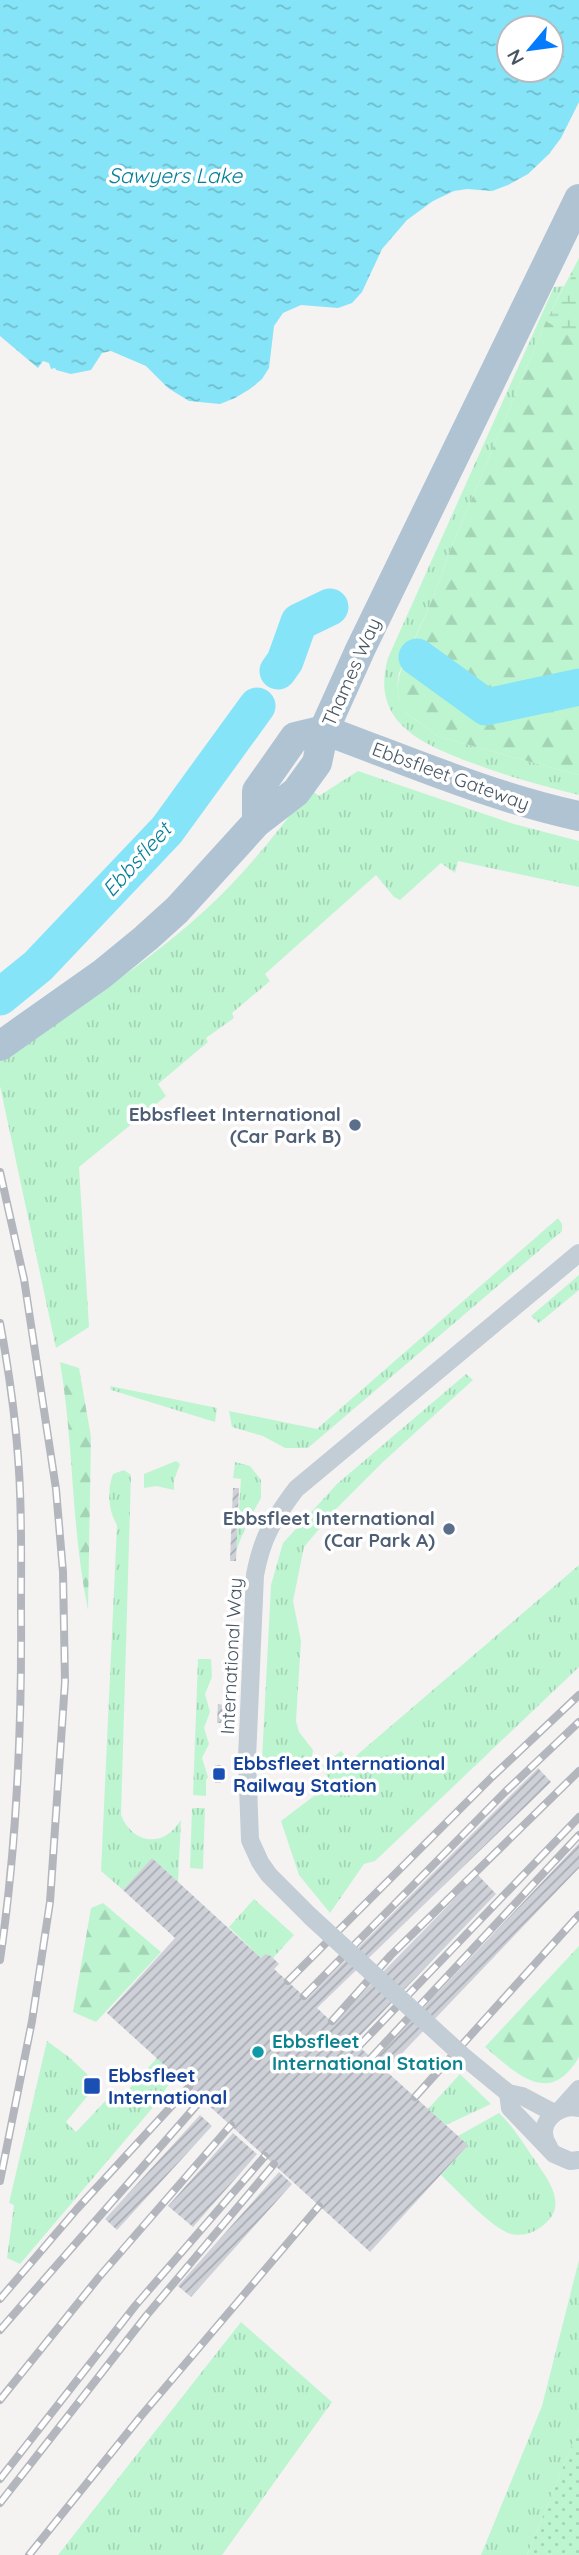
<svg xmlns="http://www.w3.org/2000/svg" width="579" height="2555" viewBox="0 0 579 2555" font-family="Quicksand,sans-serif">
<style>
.grass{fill:url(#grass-tufts)}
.forest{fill:url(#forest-firs)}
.wetland{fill:url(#wetland-marsh)}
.park{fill:url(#park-dots)}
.water{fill:url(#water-ripples);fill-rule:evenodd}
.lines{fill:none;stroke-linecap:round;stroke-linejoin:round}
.river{stroke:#85e4f7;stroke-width:37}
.building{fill:url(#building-hatch)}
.minor{stroke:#c2cdd5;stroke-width:18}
.primary{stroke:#afc3d3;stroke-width:30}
.rail-casing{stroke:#b3b7bd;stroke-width:8}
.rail{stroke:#fff;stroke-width:5;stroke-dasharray:16;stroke-linecap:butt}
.minor-bridge{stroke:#c2cdd5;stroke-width:18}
.service-dot{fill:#5c6f8a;stroke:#fff;stroke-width:2.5}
.transit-dot{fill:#1a4fb4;stroke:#fff;stroke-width:2.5}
.culture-dot{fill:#0f9aa8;stroke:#fff;stroke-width:2.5}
.labels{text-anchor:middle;stroke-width:7;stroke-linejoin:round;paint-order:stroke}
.street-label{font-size:19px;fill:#475662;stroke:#fff}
.service-label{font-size:19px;font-weight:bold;fill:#4e5e75;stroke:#fff;text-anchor:end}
.transit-label{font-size:19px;font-weight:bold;fill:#164399;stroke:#fff;text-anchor:start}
.culture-label{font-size:19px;font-weight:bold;fill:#0d838f;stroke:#fff;text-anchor:start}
.water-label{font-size:21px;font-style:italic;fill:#03809a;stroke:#fff}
</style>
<defs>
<pattern id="grass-tufts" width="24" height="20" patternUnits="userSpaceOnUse" patternTransform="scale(1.75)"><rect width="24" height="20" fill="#bdf5d1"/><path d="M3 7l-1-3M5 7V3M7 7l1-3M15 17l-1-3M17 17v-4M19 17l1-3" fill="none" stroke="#a4d4b6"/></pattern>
<pattern id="forest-firs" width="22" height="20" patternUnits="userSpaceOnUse" patternTransform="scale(1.75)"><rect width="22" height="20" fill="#bdf5d1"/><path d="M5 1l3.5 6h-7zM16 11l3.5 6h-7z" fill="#a4d4b6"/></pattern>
<pattern id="wetland-marsh" width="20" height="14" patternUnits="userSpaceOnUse" patternTransform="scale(1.75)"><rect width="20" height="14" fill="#bdf5d1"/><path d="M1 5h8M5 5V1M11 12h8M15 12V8" fill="none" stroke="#a4d4b6"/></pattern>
<pattern id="park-dots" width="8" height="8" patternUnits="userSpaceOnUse" patternTransform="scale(1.75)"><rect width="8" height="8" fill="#bdf5d1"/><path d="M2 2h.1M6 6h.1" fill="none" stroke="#a4d4b6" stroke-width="1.8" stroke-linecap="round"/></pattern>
<pattern id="water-ripples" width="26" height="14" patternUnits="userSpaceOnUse" patternTransform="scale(1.75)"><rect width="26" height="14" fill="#85e4f7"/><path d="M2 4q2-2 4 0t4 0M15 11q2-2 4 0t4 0" fill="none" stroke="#6fbccb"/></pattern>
<pattern id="building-hatch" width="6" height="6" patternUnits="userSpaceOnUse" patternTransform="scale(1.75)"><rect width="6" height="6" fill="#ced1d8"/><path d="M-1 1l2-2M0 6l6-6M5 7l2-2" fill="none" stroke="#a9acb3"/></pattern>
</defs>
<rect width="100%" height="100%" fill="#f5f2f2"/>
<path class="grass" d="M564,286L546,321L450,551L433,598L399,673L397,688L399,699L405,712L439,737L579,775V795C544,786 509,777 475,764C425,745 369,724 388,658L554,287Z
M358,771L514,824L579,841V887L458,861L455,873L441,863L400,900L394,897L376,875L265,974L270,981L232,1013L234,1018L206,1038L208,1042L158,1084L166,1096L79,1167L89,1327L56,1348L0,1086V1060C69,1013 140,969 202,913C243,876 277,833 310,789L319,796Z
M558,1218L562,1224V1231L308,1448H285L263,1436L232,1427L229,1411L317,1429Z
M579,1275V1290L539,1323L531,1316Z
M466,1374L473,1380L384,1461L334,1511L304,1547L293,1601L301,1641L296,1721L299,1732L313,1750L312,1756L294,1771L265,1769L262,1760L271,1585L283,1543L337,1484Z
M110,1386L217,1408L215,1422L111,1390Z
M176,1461L180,1464L174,1480V1490L156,1486L144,1488V1474Z
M235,1462L250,1466L261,1480V1498L248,1521L236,1551L241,1479L233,1478Z
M124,1470L131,1475L121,1815C133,1845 164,1848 181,1820L178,1882L152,1858L123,1890L101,1871L117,1525C108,1510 107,1490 113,1474Z
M579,1565V1667L375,1861L364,1864L330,1913L299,1875L281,1821L331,1783L322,1766L341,1751L350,1761Z
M198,1659H211L212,1677L205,1694L210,1712L204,1728L209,1744L202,1758L208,1777L206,1780V1796L193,1795Z
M192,1808H205L203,1869L190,1868Z
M254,1899L294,1935L273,1958L265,1954L261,1958L229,1927Z
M47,2041L70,2058L87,2074L90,2093L66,2122L76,2132L111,2095L119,2100L157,2058L175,2075L155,2105L20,2264L7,2258L14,2205L9,2203Z
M460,2074L491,2104L446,2125L428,2109Z
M499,2113C512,2125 522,2141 532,2156C547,2179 573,2207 538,2229C529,2235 516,2237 506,2232C487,2223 458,2191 441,2175L468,2145L458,2136Z
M579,2260V2428L527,2555H481L542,2406Z
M241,2322L332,2402L222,2555H58Z"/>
<path class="forest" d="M579,258V775L439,737L405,712L400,703L397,688L401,670L433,598L450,551L546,321Z
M60,1362L79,1368L91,1437L88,1610C71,1528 74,1444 60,1362Z
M103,1903L161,1952L96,2022L73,2012L91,1908Z
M579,1946V2057C549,2109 515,2072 485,2047Z"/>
<path class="wetland" d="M579,264V342L546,321Z"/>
<path class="park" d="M579,2428V2555H527Z"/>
<path class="water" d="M0,0H579V102L561,138L549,154L528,174L508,185L492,191L467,189L454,191L433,201L407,220L382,249L362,292L352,303L338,308L301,305L283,313L274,326L269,368L262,379L250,389L235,398L220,404L189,401L168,388L146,366L111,351L102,353L91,370L71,374L56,370L55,368L51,369L49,363L43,361L38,368L0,336ZM509,28H551V70H509Z"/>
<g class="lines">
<path class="river" d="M417,657L486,707L579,687
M278,671L285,661L299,622L330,607
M0,997L38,966L167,830L257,706"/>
</g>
<path class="building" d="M233,1488H239L236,1561H230Z
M218,1704L224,1705L223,1723H217Z
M215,1765H221V1783H215Z
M538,1768L551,1782L317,2008L333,2023L478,1875L496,1894L354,2042L468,2145L370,2252L107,2013L175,1938L123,1890L152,1858L261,1958L265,1954L271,1956L279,1964L274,1969L307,1999Z
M579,1843V1868L387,2069L375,2059Z
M200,2115L212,2126L117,2230L105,2219Z
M233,2133L257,2154L193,2227L168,2206Z
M279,2172L292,2184L191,2297L178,2286Z"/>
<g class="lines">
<path class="minor" d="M311,1917L269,1875L260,1862L250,1840L247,1758L255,1575C262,1537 273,1520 296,1489L579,1253
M562,2108L579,2089
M554,2113L522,2096L508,2093L510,2108L554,2154L570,2161L579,2160
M549,2147C534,2126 556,2103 579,2108"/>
<path class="primary" d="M324,730C408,761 491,797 579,816
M257,822V791L295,737L324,730
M0,1046L102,974L146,938L177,910L257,822L296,792L317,763L324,730L360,650L579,199"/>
<defs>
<path id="rail" d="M0,1172L24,1279L56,1489L63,1572L65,1682L50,1902L32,2021L0,2181
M0,1323C9,1371 16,1421 19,1471C22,1517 21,1563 21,1609C22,1727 17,1844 0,1960
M288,1981L492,1777L579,1695
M304,1996L505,1792L579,1722
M332,2021L391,1955L579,1771
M359,2046L579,1817
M371,2058L579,1835
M415,2097L579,1915
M0,2299L77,2209L189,2087
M0,2330L202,2099
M0,2400L99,2277L231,2125
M0,2479L135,2306L265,2156
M0,2503L146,2316L274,2164
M29,2555L141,2416L319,2206"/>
</defs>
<use href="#rail" class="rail-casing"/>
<use href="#rail" class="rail"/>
<path class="minor-bridge" d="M311,1917L463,2056L508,2093"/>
</g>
<g class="service-dot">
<circle cx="355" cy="1125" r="7"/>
<circle cx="449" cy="1529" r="7"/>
</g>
<g class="transit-dot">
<rect x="212" y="1767" width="14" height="14" rx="3.5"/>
<rect x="83" y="2077" width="18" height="18" rx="3.5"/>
</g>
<circle class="culture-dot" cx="258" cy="2052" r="7"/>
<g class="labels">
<g class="street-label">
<text transform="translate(351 672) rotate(-66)" y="7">Thames Way</text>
<text transform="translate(451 776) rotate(20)" y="7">Ebbsfleet Gateway</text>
<text transform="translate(231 1656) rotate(-87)" y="7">International Way</text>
</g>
<g class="service-label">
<text x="341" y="1121">Ebbsfleet International<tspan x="341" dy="22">(Car Park B)</tspan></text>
<text x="435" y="1525">Ebbsfleet International<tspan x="435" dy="22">(Car Park A)</tspan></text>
</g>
<g class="transit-label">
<text x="233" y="1770">Ebbsfleet International<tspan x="233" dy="22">Railway Station</tspan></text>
<text x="108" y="2082">Ebbsfleet<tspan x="108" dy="22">International</tspan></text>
</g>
<g class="culture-label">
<text x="272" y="2048">Ebbsfleet<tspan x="272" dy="22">International Station</tspan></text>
</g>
<g class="water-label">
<text x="175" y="183">Sawyers Lake</text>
<text transform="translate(137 860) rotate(-48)" y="7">Ebbsfleet</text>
</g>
</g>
<g transform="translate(530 49) rotate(241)"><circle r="33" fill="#ffffff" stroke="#b5bbc0" stroke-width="2"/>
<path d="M0-5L12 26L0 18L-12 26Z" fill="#047afc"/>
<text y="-10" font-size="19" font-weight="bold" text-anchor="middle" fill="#475662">N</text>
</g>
</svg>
